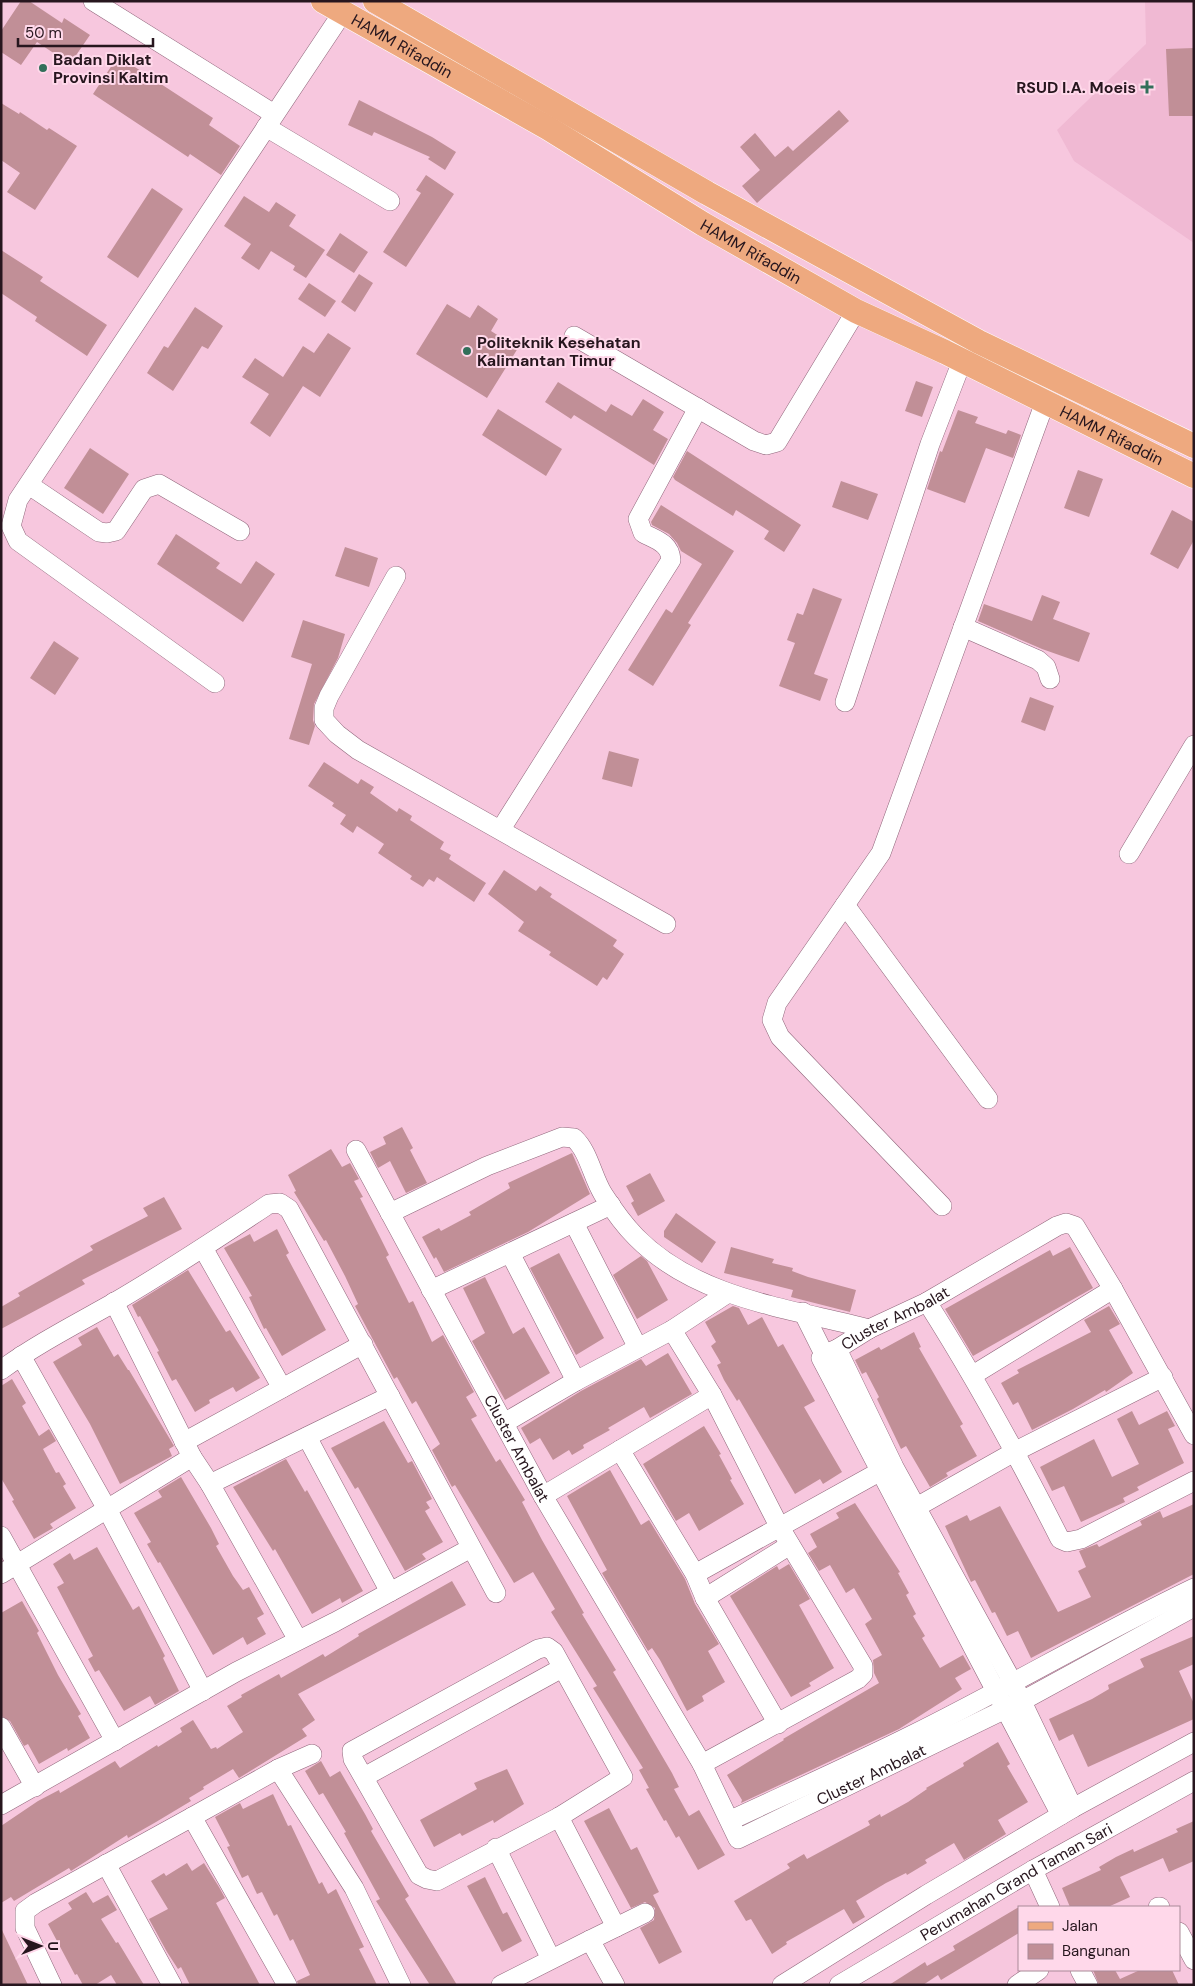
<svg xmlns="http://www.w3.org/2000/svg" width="1195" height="1986" viewBox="0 0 1195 1986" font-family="'DM Sans',sans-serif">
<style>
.built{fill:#f0b9d3}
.building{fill:#c18f97}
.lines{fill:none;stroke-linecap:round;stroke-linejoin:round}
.minor-casing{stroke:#90667b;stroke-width:20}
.major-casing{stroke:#fff;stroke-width:25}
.minor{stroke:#fff;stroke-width:19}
.major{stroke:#eea97f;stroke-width:24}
.poi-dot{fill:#326f5a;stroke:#ffd8ea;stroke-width:2}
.labels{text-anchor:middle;stroke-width:4;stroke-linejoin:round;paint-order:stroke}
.street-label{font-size:16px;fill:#27161e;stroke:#ffd8ea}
.poi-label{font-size:16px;font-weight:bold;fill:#27161e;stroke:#ffd8ea;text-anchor:start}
</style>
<rect width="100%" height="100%" fill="#f7c7de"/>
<path class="built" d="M1145,1H1194V243L1074,161L1057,130L1146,44Z"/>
<path class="building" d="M21,1H29L62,23L64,18L90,35L70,64L37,42L21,65L1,52V31Z
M1194,48V116H1169L1166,49Z
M118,56L213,118L209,125L240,146L221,175L190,154L188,157L93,94Z
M359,100L432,137L456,152L445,170L428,159L430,157L374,132L372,136L348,125Z
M1,103L19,114L20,112L47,130L49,128L77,146L35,210L7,192L20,173L1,160Z
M839,110L849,121L757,203L742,186L760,170L740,147L755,133L775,157L788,146L793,151Z
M426,175L454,194L406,267L383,252L421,193L416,190Z
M152,188L183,209L138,278L107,257Z
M244,196L269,212L276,202L296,215L289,226L325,250L306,278L293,270L295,266L271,251L259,270L241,258L251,244L224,226Z
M340,233L368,252L354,273L326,255Z
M1,250L43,277L40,281L107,325L87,356L35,321L37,317L1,293Z
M359,274L373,283L355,312L341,302Z
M309,283L336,301L325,317L298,299Z
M447,304L470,318L478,305L498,319L491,331L518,348L487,398L416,354Z
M195,307L223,326L208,349L202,346L173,391L147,373L164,346L168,348Z
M328,333L351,348L320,397L303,386L270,437L250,423L269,394L242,377L255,358L283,377L303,346L314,353Z
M916,381L933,387L922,417L905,411Z
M558,382L606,412L611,404L632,416L643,399L664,412L653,430L668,439L654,465L574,415L571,419L545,402Z
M498,409L562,449L546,476L482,435Z
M958,410L978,417L975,423L1006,434L1008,430L1021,435L1013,458L986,448L965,503L927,489L940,451L942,452Z
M90,448L129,474L103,514L64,488Z
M687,451L801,525L784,552L764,539L769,531L736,510L733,516L675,480L673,477Z
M1078,470L1103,479L1089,517L1064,508Z
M841,481L878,494L868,520L832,507Z
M661,505L734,551L688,623L691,625L653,686L628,670L666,609L672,613L702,564L681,551L677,543L669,534L652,525L651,522Z
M1172,510L1194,522V540L1178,569L1150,554Z
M176,534L220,563L216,568L241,584L256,561L275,574L243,622L157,564Z
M345,547L378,558L369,587L335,576Z
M813,588L842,599L814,674L828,679L820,701L779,686L795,643L787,640L797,613L803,615Z
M1042,595L1060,602L1053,619L1090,633L1079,662L1042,649L978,621L984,604L1032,621Z
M303,620L345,634L338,658L314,704L313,720L315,726L309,745L289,739L312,664L291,657Z
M54,641L79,658L55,695L30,678Z
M1030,697L1054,706L1045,731L1021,722Z
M609,751L639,759L632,787L602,779Z
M324,762L358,784L361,779L374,787L370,793L397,812L399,808L412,816L410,820L444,842L440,849L451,855L449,859L486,883L474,902L437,877L434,882L429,879L423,887L410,879L412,876L378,853L384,844L357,826L353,833L340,824L346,815L332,806L334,803L308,786Z
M504,870L536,891L540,886L552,894L550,897L617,940L613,946L624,954L607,980L603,977L597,986L549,955L551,952L518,931L524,922L488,894Z
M402,1127L413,1148L410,1150L427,1183L406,1193L390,1161L378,1168L370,1152L386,1144L383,1137Z
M331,1149L342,1167L350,1163L359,1179L354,1181L363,1197L360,1198L379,1235L389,1255L386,1257L409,1303L413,1301L432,1342L443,1335L474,1392L466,1397L477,1416L471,1419L496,1462L500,1459L525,1500L522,1502L542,1540L584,1613L582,1614L616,1670L613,1672L623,1689L672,1773L679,1787L674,1789L689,1816L699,1810L725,1855L698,1870L679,1836L676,1838L666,1820L664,1821L646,1789L649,1788L639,1770L643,1768L593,1688L597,1686L551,1612L555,1609L533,1572L514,1583L455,1485L452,1487L432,1450L440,1444L416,1401L412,1404L397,1377L394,1379L355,1306L358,1304L345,1276L326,1240L324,1241L294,1192L296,1191L288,1175Z
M572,1153L590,1194L528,1232L444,1272L436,1257L434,1259L422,1237L439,1228L441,1231L471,1215L469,1212L510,1188L508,1183Z
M650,1173L665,1201L638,1216L631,1203L634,1201L626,1186Z
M164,1197L182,1229L82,1280L85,1284L1,1329V1307L20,1296L18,1293L93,1250L90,1246L148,1216L143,1208Z
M676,1213L716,1242L702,1263L664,1237V1231Z
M277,1229L289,1253L286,1255L326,1330L282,1356L266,1328L264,1329L249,1297L252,1296L224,1248L250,1234L254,1242Z
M731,1247L774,1259L772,1263L793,1268L792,1271L808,1277L856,1290L850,1312L791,1297L793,1290L724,1273Z
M1070,1247L1093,1288L973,1356L945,1309L1050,1250L1053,1256Z
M559,1253L604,1338L576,1355L530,1268Z
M641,1256L647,1261L668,1300L637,1319L613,1275Z
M188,1270L226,1332L230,1330L260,1378L236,1392L233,1387L209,1400L210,1403L195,1412L176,1379L172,1381L157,1352L159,1351L140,1316L138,1317L132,1305Z
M485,1277L513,1334L524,1327L550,1373L505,1400L472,1341L485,1333L463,1288Z
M733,1306L739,1308L748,1325L762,1317L778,1347L783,1344L815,1401L804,1407L842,1472L823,1484L820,1479L795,1494L739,1399L737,1401L724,1380L717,1365L721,1363L711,1346L716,1342L705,1322Z
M1109,1306L1120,1324L1109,1330L1133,1373L1106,1392L1105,1390L1073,1409L1032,1430L1018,1402L1013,1405L1001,1383L1019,1373L1017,1370L1091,1332L1084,1320Z
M97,1327L114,1357L118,1354L128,1370H129L174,1446L169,1449L172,1456L120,1484L90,1424L53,1362L82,1345L78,1338Z
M914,1332L921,1347L919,1348L963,1424L960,1426L977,1456L946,1473L948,1476L930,1487L906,1446L901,1449L877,1399L879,1397L866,1372L862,1374L855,1360L879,1347L881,1350Z
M668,1353L692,1394L650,1418L644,1407L608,1428L610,1430L583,1445L584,1448L572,1455L569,1450L553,1460L540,1438L530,1444L521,1428L581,1391L641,1359L646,1366Z
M12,1379L26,1403L22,1406L39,1436L49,1429L56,1441L43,1449L56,1473L59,1472L66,1484L63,1486L76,1508L50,1524L53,1528L34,1539L12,1501L14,1500L1,1478V1386Z
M1132,1411L1139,1425L1167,1411L1175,1426L1168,1429L1184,1463L1137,1487L1139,1490L1123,1498L1125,1502L1081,1522L1064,1486L1052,1491L1040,1467L1094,1439L1112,1477L1139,1464L1117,1419Z
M384,1421L408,1463L412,1461L432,1499L426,1502L430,1508L425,1511L443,1542L422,1554L426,1559L405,1571L358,1487L355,1489L331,1448Z
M704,1426L721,1454L719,1455L732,1479L730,1480L744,1504L699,1531L689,1513L676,1521L643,1464Z
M286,1459L305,1492L307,1490L363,1591L342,1603L340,1598L312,1614L275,1549L273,1551L233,1487Z
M610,1470L641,1525L649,1520L685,1579L695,1604L719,1644L708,1651L725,1682L702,1696L704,1701L687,1711L660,1660L652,1648L648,1651L602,1573L607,1570L567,1496Z
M181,1477L211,1528L219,1544L216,1546L233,1576L243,1590L249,1587L264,1614L257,1618L266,1634L247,1645L243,1637L213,1655L160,1562L158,1563L147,1544L151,1542L134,1513L162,1497L158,1491Z
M855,1503L900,1572L898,1573L909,1593L906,1595L916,1614L913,1616L925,1636L922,1638L940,1668L963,1655L971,1669L955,1678L962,1689L899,1729L741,1803L742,1800L727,1775L784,1740L783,1739L879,1683L874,1673L873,1660L882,1655L865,1624L872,1619L854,1588L846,1593L830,1565L819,1571L808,1553L817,1547L810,1534L839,1518L836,1513Z
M1194,1504V1574L1031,1658L1018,1631L1007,1636L995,1612L992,1613L975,1580L971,1582L945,1526L967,1515L970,1521L1000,1506L1058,1612L1091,1597L1078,1571L1086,1567L1079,1551L1097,1544L1099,1547L1142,1525L1140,1521L1160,1511L1163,1518Z
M97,1547L133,1610L139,1606L165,1656L163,1658L179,1691L155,1705L150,1696L124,1711L99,1670L95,1672L88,1659L93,1656L57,1587L64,1583L53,1564L70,1553L74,1560Z
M789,1564L810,1599L799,1605L834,1668L809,1683L811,1686L791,1697L730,1596L777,1566L779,1570Z
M452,1581L466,1605L298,1694L315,1720L302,1729L307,1736L239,1778L233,1769L203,1787L204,1789L189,1798L191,1801L156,1822L128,1838L127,1835L71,1871L69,1868L14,1901L11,1897L1,1903V1826L38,1801L59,1790L60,1793L115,1761L120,1768L157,1745L158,1747L182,1732L180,1728L193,1720L211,1749L216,1747L217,1749L243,1732L227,1706L242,1697L241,1695L279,1674L281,1678L323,1654L325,1657L359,1636L358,1634Z
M22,1601L39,1631L37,1633L58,1675L81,1714L78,1716L90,1738L68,1751L67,1748L39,1764L28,1744L24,1746L10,1721L1,1716V1613Z
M1194,1636V1664L1179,1671L1194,1704V1719L1088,1767L1073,1734L1059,1741L1049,1719L1092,1699L1109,1689L1108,1685L1144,1667L1140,1659Z
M998,1742L1010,1764L1007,1766L1028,1802L998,1820L1006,1834L964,1860L954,1843L925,1860L927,1863L907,1875L906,1873L886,1883L856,1901L865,1917L853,1924L844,1909L786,1942L787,1944L772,1954L751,1919L746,1921L734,1901L790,1868L787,1864L804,1854L807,1859L870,1825L868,1821L880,1814L881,1817L908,1802L927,1789L926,1788L964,1766L963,1763Z
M321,1761L330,1777L340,1771L365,1814L373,1829L371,1831L409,1896L405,1899L457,1985H430L376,1901L380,1899L344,1833L346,1832L323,1793L319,1795L305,1771Z
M507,1769L524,1804L494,1823L493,1820L462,1836L460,1833L434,1847L420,1820L477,1789L474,1783Z
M273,1794L288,1826L291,1825L319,1884L322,1882L328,1894L336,1889L364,1947L359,1949L377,1985H298L297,1981L310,1975L293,1939L290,1941L277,1914L274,1916L262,1892L257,1894L248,1875L242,1878L227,1847L230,1846L215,1817L240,1803L243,1809Z
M609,1808L631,1850L637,1847L659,1892L653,1895L682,1952L659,1964L640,1928L654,1920L655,1908L645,1902L631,1908L584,1821Z
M1194,1821V1861L1169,1872L1163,1858L1120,1877L1130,1897L1108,1907H1070L1062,1888L1101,1870L1099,1867L1116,1857L1133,1849L1134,1852L1178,1832L1176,1829Z
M187,1863L192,1871L204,1863L219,1887L225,1898L216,1903L260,1985H190L181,1967L178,1969L167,1952L149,1919L168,1909L151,1881L164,1873L166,1876Z
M485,1877L503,1914L507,1912L522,1941L502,1952L467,1886Z
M86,1892L93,1903L108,1895L117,1910L101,1919L116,1943L118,1942L144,1985H117L111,1975L95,1985H83L77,1974L75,1975L48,1924L72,1909L68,1903Z
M1019,1907V1933L941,1980L938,1975L923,1985H889L925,1962L927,1966L955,1950L953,1946Z
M1,1928L28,1985H1Z
M1093,1970H1115L1120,1979L1140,1970H1172L1179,1985H1099Z"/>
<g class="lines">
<defs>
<g id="minor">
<path d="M93,1L274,114"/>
<path d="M266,127L390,201"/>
<path d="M574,336L754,441L766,445L777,442L856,311"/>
<path d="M29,485L99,532L107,533L116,531L144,489L159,484L240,531"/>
<path d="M396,576L329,696L324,708V720L337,734L358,750L666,924"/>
<path d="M963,627L1038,660L1046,667L1050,679"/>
<path d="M215,683L18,541L11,526L18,500L343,12"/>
<path d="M845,702L930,444L962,361"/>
<path d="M501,829L671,560C670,543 656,540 643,533L638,519L698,408"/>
<path d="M1129,854L1194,745"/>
<path d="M845,905L988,1099"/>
<path id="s1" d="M356,1150L543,1496L702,1764L738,1839L1022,1701L1194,1607"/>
<path d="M942,1206L780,1037L772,1020L777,1003L881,853L1045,402"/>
<path d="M390,1213L487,1166L562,1137L574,1138C589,1152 592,1176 603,1194C612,1208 624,1225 636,1237C697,1299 789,1308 869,1329"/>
<path d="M574,1223L638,1348"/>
<path d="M203,1248L282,1388"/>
<path d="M510,1253L576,1381"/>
<path d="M431,1290L611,1205"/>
<path d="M114,1302L192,1457L210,1484L298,1640"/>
<path d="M927,1302C976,1379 1019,1458 1060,1539L1067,1542L1081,1539L1194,1481"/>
<path d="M803,1312L824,1354"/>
<path d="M672,1330L712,1395L779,1526L863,1666V1674L858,1679L702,1764"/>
<path d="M837,1349L894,1467L1013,1683L1073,1808"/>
<path d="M21,1356L107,1509L203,1691"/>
<path d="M1,1370C37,1344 76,1324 115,1302C168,1271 218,1238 269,1204L280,1203L289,1209L496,1593"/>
<path d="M973,1375L1113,1289"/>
<path d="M504,1423L576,1381L672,1330L728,1293"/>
<path d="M307,1437L390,1592"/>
<path d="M184,1442L363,1344"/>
<path d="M620,1450L695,1574L705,1598L778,1724"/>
<path d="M210,1484L390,1396"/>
<path d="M543,1496L712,1395"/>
<path d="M906,1513L1016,1451L1163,1377"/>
<path d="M1,1536L115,1741"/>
<path d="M1,1574L192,1457"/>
<path d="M695,1574L879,1472"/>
<path d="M705,1598L790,1545"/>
<path d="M547,1647L554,1652L623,1777L559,1817L437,1881L427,1879L419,1875L353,1759L352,1751L538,1649Z"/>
<path d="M1,1727L35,1787"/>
<path d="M278,1769L354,1888L401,1985"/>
<path d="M364,1777L562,1668"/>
<path d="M1,1805L236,1672L335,1622L471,1548"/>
<path id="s2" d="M1061,1815L821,1358L824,1354L837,1349L869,1329L927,1302L1057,1226L1066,1223L1075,1226L1113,1289L1194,1435"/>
<path d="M559,1817L616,1927"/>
<path d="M731,1820C791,1792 852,1765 912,1735C1007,1688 1098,1634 1194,1588"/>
<path d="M496,1848L551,1959"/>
<path d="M106,1864L172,1985"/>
<path d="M1033,1870L1050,1907"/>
<path d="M1158,1907H1160"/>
<path d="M1179,1932L1194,1960"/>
<path d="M590,1940L645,1913"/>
<path d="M1080,1970L1088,1985"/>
<path d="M52,1985L25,1928V1911L36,1903L192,1817"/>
<path d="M287,1985L192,1817L278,1769L312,1754"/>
<path d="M501,1985L590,1940L615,1985"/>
<path d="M782,1985L926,1895L1073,1808L1194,1742"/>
<path id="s3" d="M839,1985L1033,1870L1194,1781"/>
<path d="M1017,1985L1039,1970"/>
</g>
<g id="major">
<path id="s4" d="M323,1L548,128L703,224L856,311L945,352L1194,476"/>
<path d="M375,1L707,193L979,342L1194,446"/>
</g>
</defs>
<use href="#minor" class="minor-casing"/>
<use href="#major" class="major-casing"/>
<use href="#minor" class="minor"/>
<use href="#major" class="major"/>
</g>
<g class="poi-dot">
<circle cx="43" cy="68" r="5"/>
<path d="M1144.5 79.5h5v5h5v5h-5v5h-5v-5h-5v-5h5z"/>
<circle cx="467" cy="351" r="5"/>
</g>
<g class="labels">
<g class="street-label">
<text dy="6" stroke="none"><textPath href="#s4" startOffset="91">HAMM Rifaddin</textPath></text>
<text dy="6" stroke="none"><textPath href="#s4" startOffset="496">HAMM Rifaddin</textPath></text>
<text dy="6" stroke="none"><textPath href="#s4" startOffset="901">HAMM Rifaddin</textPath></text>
<text dy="6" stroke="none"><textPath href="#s2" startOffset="601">Cluster Ambalat</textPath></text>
<text dy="6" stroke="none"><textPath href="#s1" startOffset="339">Cluster Ambalat</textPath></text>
<text dy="6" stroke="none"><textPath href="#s1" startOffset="936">Cluster Ambalat</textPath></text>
<text dy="6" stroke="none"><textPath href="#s3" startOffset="205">Perumahan Grand Taman Sari</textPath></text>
</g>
<g class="poi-label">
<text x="53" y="65">Badan Diklat<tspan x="53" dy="18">Provinsi Kaltim</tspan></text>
<text x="1136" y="93" text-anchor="end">RSUD I.A. Moeis</text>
<text x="477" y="348">Politeknik Kesehatan<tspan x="477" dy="18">Kalimantan Timur</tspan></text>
</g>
</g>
<rect width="1195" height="1986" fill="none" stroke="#27161e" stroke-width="5"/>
<rect x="1018" y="1906" width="162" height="65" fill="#ffd8ea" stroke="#a98a98"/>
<rect x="1028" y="1922" width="25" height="8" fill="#eea97f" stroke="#a98a98"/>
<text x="1062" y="1931" font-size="15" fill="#27161e">Jalan</text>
<rect x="1028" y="1944" width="25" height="15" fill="#c18f97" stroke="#a98a98"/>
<text x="1062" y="1956" font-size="15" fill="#27161e">Bangunan</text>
<g transform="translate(40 1946) rotate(90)" stroke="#ffd8ea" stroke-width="4" paint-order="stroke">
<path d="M0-4L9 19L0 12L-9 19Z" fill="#27161e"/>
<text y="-8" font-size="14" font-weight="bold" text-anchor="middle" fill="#27161e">U</text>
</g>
<path d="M18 38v8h135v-8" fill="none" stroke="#27161e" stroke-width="2.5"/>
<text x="25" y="38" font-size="15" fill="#27161e" stroke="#ffd8ea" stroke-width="4" paint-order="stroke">50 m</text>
</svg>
